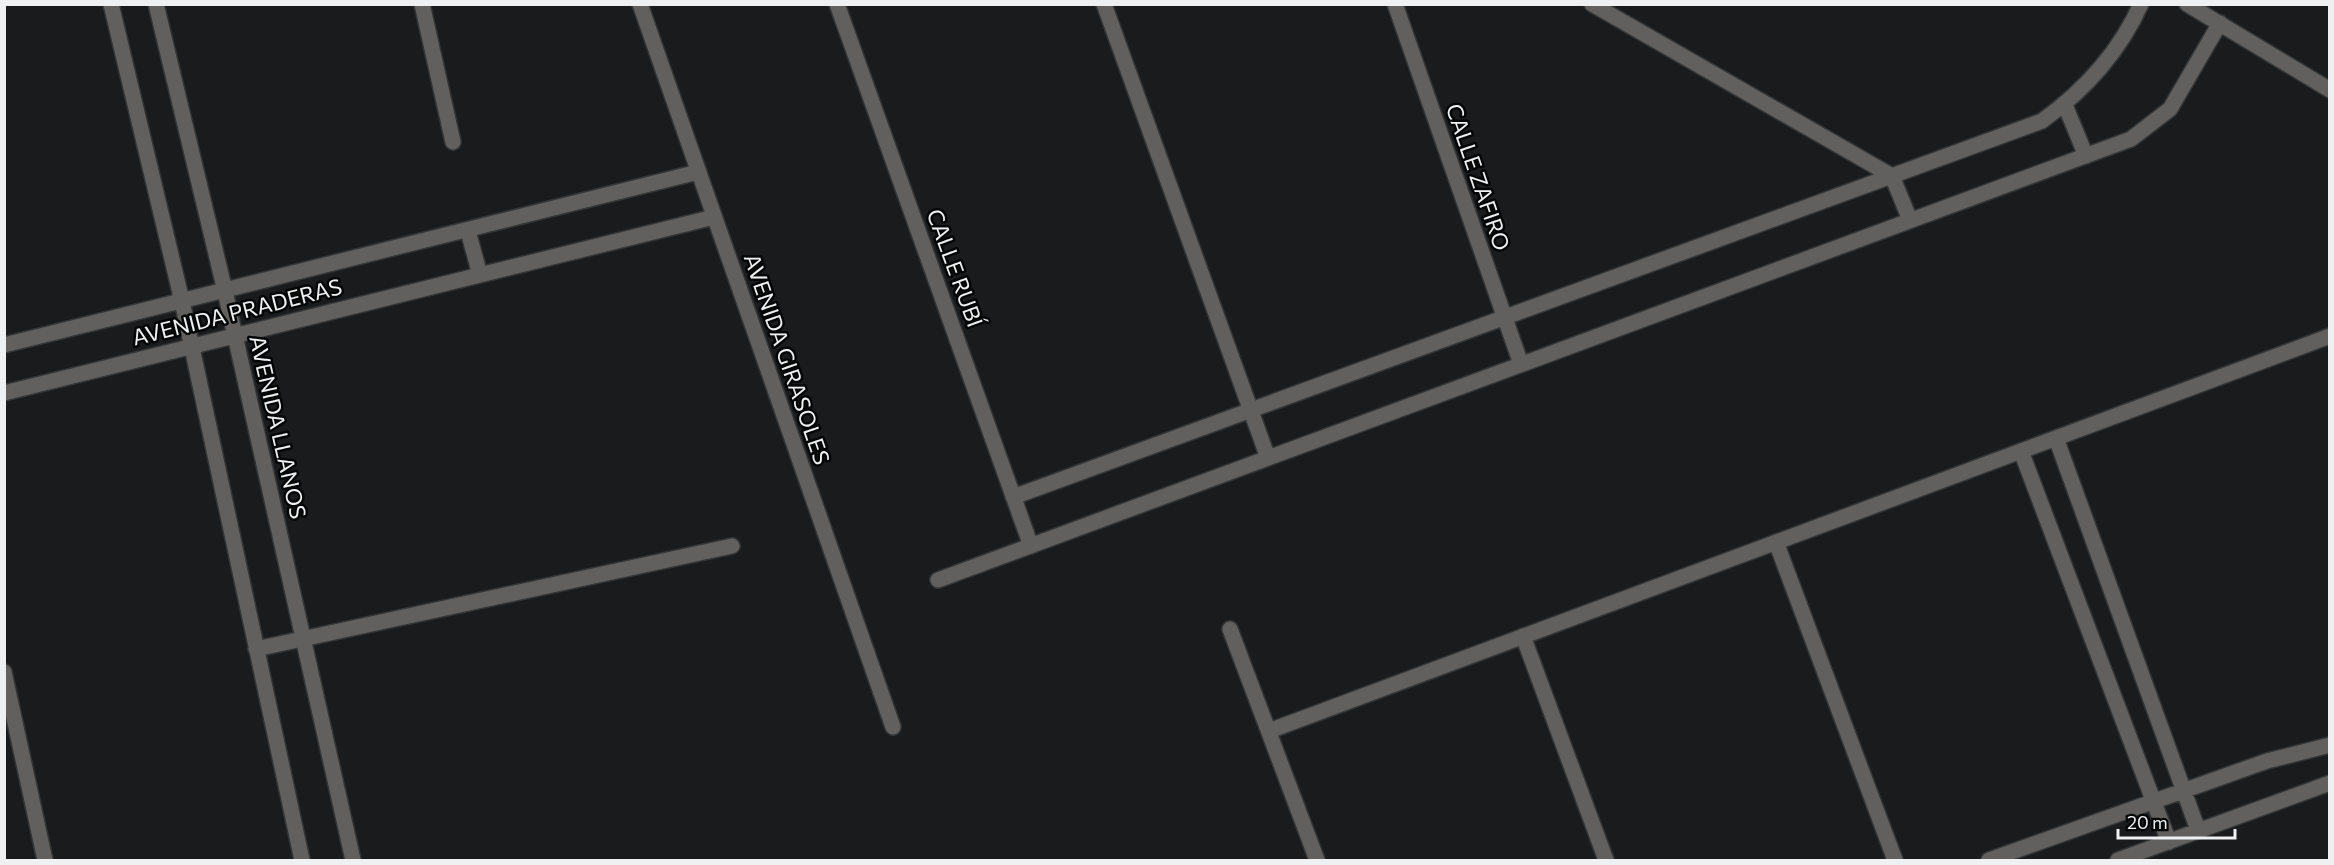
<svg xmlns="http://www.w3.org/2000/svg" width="2334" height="865" viewBox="0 0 2334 865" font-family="Commissioner,sans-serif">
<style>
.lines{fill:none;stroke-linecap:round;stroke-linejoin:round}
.minor-casing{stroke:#333536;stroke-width:18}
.minor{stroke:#61605f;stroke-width:15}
.labels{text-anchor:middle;stroke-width:5;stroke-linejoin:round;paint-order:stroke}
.street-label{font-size:22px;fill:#eef0f1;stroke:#050606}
</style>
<rect width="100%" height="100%" fill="#191b1c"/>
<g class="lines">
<defs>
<path id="minor" d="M111,4L182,301L302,860
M156,4L225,291L353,860
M422,4L453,142
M640,4L893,727
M837,4L1031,546
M1104,4L1268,458
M1395,4L1521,364
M1592,4L1892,176L1910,220
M2187,4L2330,90
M2065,105L2086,156
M468,231L480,275
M4,345L698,172
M4,393L714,217
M2056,438L2198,830
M2021,451L2169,842
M1013,497L2042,121C2085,90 2119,53 2141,4
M1776,542L1895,860
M938,580L2131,139L2170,109L2220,23
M1230,629L1317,860
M1523,636L1606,860
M256,649L732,546
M4,672L45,860
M1269,731L2330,336
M1989,860L2267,761L2330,745
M2118,860L2330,783"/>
</defs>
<use href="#minor" class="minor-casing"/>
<use href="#minor" class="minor"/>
</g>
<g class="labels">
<g class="street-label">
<text transform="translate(1478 177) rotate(71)" y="8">CALLE ZAFIRO</text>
<text transform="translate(955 268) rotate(70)" y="8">CALLE RUBÍ</text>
<text transform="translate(237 312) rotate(-14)" y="8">AVENIDA PRADERAS</text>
<text transform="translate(787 359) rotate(71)" y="8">AVENIDA GIRASOLES</text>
<text transform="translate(278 427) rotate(77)" y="8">AVENIDA LLANOS</text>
</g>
</g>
<rect width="2334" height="865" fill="none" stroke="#eef0f1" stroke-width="12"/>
<path d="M2118 829v9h117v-9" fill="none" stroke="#eef0f1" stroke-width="3"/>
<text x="2127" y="829" font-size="18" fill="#eef0f1" stroke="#050606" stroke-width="4.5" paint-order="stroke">20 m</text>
</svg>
